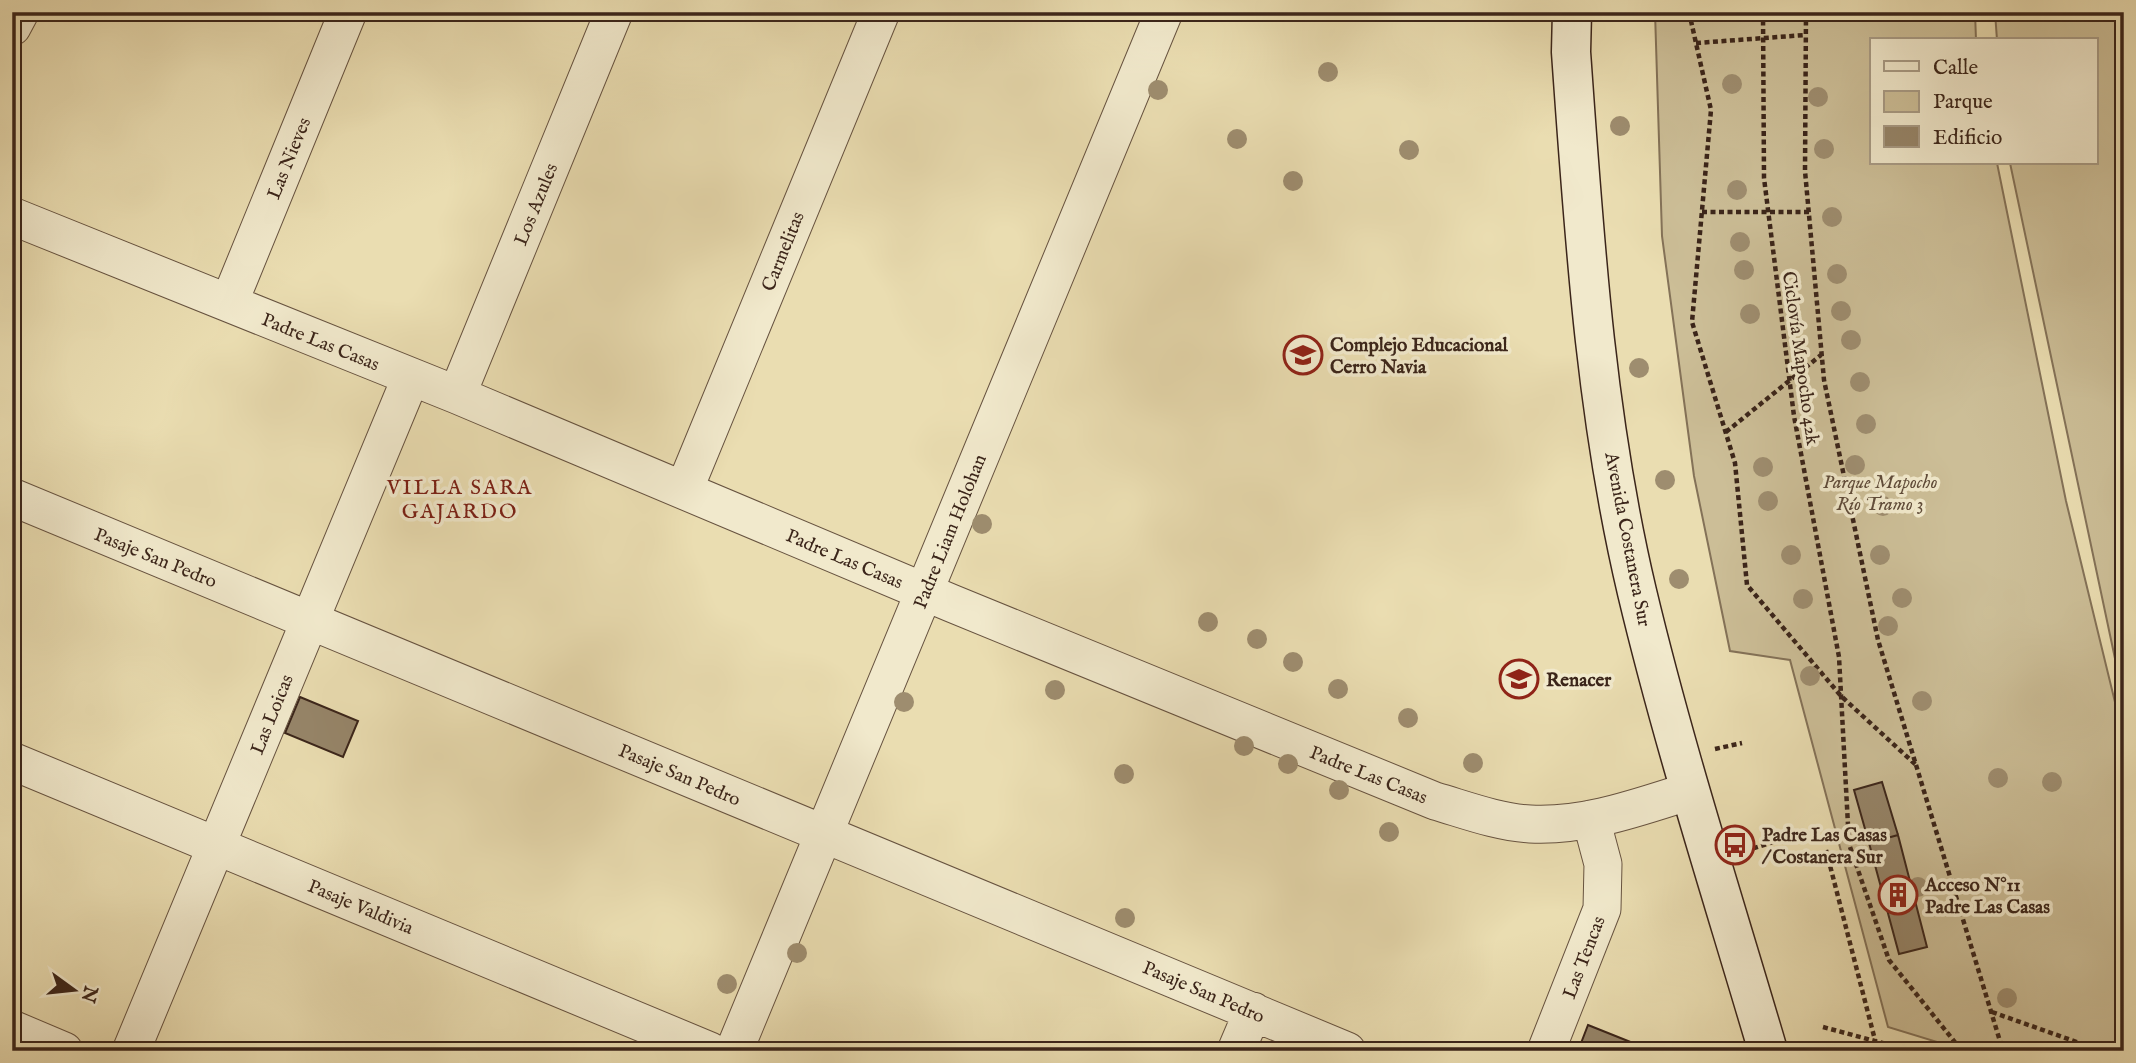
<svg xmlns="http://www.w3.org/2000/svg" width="2136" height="1063" viewBox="0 0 2136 1063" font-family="'IM FELL English',serif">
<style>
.green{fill:#ccbe97;stroke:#847258;stroke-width:2}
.building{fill:#968569;stroke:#3b251a;stroke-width:2}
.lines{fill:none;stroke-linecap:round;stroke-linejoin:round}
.street-casing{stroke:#675340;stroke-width:39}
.secondary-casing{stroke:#3b251a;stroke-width:41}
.path{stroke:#3b251a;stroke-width:4.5;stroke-dasharray:5 3.5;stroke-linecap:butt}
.street{stroke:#f1e9cc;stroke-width:37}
.secondary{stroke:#f1e9cc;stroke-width:38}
.tree{fill:#9e8d6f}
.labels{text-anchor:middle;stroke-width:7;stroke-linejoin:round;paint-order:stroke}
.street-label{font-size:19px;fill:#3b251a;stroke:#f1e9cc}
.poi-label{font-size:19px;font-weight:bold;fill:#3b251a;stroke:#f1e9cc;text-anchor:start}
.park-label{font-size:19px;font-style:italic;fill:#5f4b39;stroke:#f1e9cc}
.neighbourhood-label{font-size:21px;letter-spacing:2px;fill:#7a1f14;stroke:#f1e9cc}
</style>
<rect width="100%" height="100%" fill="#eaddb1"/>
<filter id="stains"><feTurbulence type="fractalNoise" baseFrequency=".00286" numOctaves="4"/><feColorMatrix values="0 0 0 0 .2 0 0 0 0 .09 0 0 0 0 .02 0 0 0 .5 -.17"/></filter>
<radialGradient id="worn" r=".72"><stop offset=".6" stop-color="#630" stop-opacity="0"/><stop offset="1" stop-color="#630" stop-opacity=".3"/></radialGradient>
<path class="green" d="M1655,12H1975L1976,40H1872V163H1997L2066,501L2124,739V1051H1949L1947,1045L1888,1027L1790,660L1730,651L1694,476L1662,236Z
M1995,12H2124V701L2010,163H2096V40H1997Z"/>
<path class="building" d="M300,697L358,721L343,757L285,733Z
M1882,782L1898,835L1869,843L1854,790Z
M1898,835L1927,947L1899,954L1869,843Z
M1588,1025L1653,1051H1578Z"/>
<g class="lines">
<defs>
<path id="street" d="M12,27L20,12
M12,216L457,395L951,603L1435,801C1466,810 1497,822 1530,824C1585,827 1639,807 1690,791
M229,303L348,12
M457,395L614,12
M684,490L881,12
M12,497L1347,1051
M12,761L710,1051
M12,1029L64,1051
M131,1051L411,377
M734,1051L1164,12
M1236,1051L1253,1011
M1546,1051L1602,909L1603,864L1591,819"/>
<path id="secondary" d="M1572,12L1571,52C1584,233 1595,415 1637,592C1674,747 1723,898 1768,1051"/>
</defs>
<use href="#street" class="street-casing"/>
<use href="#secondary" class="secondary-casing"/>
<path class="path" d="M1689,12L1711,110L1692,322L1735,463L1747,585L1841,696L1916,765
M1763,12L1764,178L1794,416L1839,657L1849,844L1889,960L1962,1051
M1806,12L1805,171L1824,380L1878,640L2003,1051
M1696,43L1806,35
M1702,212H1809
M1726,432L1821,355
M1715,749L1742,743
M1826,850L1875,1040
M1745,851L1773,842
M1992,1012L2088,1046
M1823,1027L1912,1051"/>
<use href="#street" class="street"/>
<use href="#secondary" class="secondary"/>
</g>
<g class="tree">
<circle cx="1328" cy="72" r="10"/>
<circle cx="1732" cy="84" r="10"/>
<circle cx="1158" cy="90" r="10"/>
<circle cx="1818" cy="97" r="10"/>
<circle cx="1620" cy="126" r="10"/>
<circle cx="1237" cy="139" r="10"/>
<circle cx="1824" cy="149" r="10"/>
<circle cx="1409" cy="150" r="10"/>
<circle cx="1293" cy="181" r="10"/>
<circle cx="1737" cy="190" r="10"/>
<circle cx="1832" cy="217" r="10"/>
<circle cx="1740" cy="242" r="10"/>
<circle cx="1744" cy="270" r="10"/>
<circle cx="1837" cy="274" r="10"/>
<circle cx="1841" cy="311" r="10"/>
<circle cx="1750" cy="314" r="10"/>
<circle cx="1851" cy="340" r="10"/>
<circle cx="1639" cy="368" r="10"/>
<circle cx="1860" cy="382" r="10"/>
<circle cx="1866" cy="424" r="10"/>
<circle cx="1855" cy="465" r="10"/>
<circle cx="1763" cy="467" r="10"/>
<circle cx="1665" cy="480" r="10"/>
<circle cx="1768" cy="501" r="10"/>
<circle cx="1883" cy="506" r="10"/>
<circle cx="982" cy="524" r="10"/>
<circle cx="1791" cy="555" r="10"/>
<circle cx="1880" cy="555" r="10"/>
<circle cx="1679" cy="579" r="10"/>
<circle cx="1902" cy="598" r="10"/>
<circle cx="1803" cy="599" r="10"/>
<circle cx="1208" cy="622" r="10"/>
<circle cx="1888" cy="626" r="10"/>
<circle cx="1257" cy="639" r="10"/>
<circle cx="1293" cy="662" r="10"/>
<circle cx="1810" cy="676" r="10"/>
<circle cx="1338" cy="689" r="10"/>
<circle cx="1055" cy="690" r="10"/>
<circle cx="1922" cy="701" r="10"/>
<circle cx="904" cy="702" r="10"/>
<circle cx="1408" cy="718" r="10"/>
<circle cx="1244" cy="746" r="10"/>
<circle cx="1473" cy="763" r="10"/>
<circle cx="1288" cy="764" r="10"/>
<circle cx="1124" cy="774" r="10"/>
<circle cx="1998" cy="778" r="10"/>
<circle cx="2052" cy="782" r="10"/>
<circle cx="1339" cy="790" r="10"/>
<circle cx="1389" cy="832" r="10"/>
<circle cx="1918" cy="887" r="10"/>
<circle cx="1125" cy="918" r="10"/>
<circle cx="797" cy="953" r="10"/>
<circle cx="727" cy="984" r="10"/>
<circle cx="2007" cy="998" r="10"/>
</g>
<defs>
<symbol id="school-ring" viewBox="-11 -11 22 22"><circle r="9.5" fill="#f1e9cc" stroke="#8f2418" stroke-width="1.5"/><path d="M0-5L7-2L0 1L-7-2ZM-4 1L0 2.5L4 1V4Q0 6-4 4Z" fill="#8f2418"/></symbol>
<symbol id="bus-ring" viewBox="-11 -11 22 22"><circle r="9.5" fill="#f1e9cc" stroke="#8f2418" stroke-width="1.5"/><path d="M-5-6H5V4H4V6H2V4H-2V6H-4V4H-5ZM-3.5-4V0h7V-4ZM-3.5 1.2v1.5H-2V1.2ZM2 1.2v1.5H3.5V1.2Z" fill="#8f2418"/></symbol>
<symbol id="building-ring" viewBox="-11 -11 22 22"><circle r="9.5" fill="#f1e9cc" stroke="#8f2418" stroke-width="1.5"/><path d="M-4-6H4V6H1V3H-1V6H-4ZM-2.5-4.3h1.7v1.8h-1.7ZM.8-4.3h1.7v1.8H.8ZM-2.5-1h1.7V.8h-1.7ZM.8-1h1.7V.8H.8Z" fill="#8f2418"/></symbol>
</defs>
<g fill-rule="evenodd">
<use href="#school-ring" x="1281" y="333" width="44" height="44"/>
<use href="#school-ring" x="1497" y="657" width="44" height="44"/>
<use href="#bus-ring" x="1713" y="823" width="44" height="44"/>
<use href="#building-ring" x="1876" y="873" width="44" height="44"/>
</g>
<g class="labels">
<g class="street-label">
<text transform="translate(288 158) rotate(-68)" y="7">Las Nieves</text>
<text transform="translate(535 204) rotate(-68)" y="7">Los Azules</text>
<text transform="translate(782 251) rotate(-68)" y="7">Carmelitas</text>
<text transform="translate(321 341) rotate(22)" y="7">Padre Las Casas</text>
<text transform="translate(1802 358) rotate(82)" y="7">Ciclovía Mapocho 42k</text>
<text transform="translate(949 531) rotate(-68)" y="7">Padre Liam Holohan</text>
<text transform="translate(1629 539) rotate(79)" y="7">Avenida Costanera Sur</text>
<text transform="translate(156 557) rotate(22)" y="7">Pasaje San Pedro</text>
<text transform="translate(845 558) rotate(23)" y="7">Padre Las Casas</text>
<text transform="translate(271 714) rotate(-68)" y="7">Las Loicas</text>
<text transform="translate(680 774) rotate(23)" y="7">Pasaje San Pedro</text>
<text transform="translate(1369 774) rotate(22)" y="7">Padre Las Casas</text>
<text transform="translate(361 906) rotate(23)" y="7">Pasaje Valdivia</text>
<text transform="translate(1583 957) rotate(-69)" y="7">Las Tencas</text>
<text transform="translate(1204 991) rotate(23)" y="7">Pasaje San Pedro</text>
</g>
<g class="poi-label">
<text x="1330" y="351">Complejo Educacional<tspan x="1330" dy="22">Cerro Navia</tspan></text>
<text x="1546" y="686">Renacer</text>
<text x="1762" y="841">Padre Las Casas<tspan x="1762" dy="22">/ Costanera Sur</tspan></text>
<text x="1925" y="891">Acceso N°11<tspan x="1925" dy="22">Padre Las Casas</tspan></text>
</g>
<g class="park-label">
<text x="1880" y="488">Parque Mapocho<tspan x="1880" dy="22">Río Tramo 3</tspan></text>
</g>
<g class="neighbourhood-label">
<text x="460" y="494">VILLA SARA<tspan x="460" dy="24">GAJARDO</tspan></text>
</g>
</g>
<rect width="2136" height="1063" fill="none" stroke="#eaddb1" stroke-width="42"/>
<rect x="14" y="14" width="2108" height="1035" fill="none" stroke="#3b251a" stroke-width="3.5"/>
<rect x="21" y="21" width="2094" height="1021" fill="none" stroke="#3b251a" stroke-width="2"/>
<rect x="1870" y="38" width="228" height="126" fill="#f1e9cc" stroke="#a89b85" stroke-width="2"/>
<rect x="1884" y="61" width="35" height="10" fill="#f1e9cc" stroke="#a89b85" stroke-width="2"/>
<text x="1933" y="74" font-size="21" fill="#3b251a">Calle</text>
<rect x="1884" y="91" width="35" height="21" fill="#ccbe97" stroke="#a89b85" stroke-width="2"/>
<text x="1933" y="108" font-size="21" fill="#3b251a">Parque</text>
<rect x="1884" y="126" width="35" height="21" fill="#968569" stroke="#a89b85" stroke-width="2"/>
<text x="1933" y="144" font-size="21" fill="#3b251a">Edificio</text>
<g transform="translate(74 990) rotate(105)" stroke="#f1e9cc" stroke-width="5" paint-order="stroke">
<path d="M0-5L12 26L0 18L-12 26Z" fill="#3b251a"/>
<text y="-10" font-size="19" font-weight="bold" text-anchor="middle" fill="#3b251a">N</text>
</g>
<rect width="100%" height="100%" filter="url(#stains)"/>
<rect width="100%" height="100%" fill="url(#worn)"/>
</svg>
